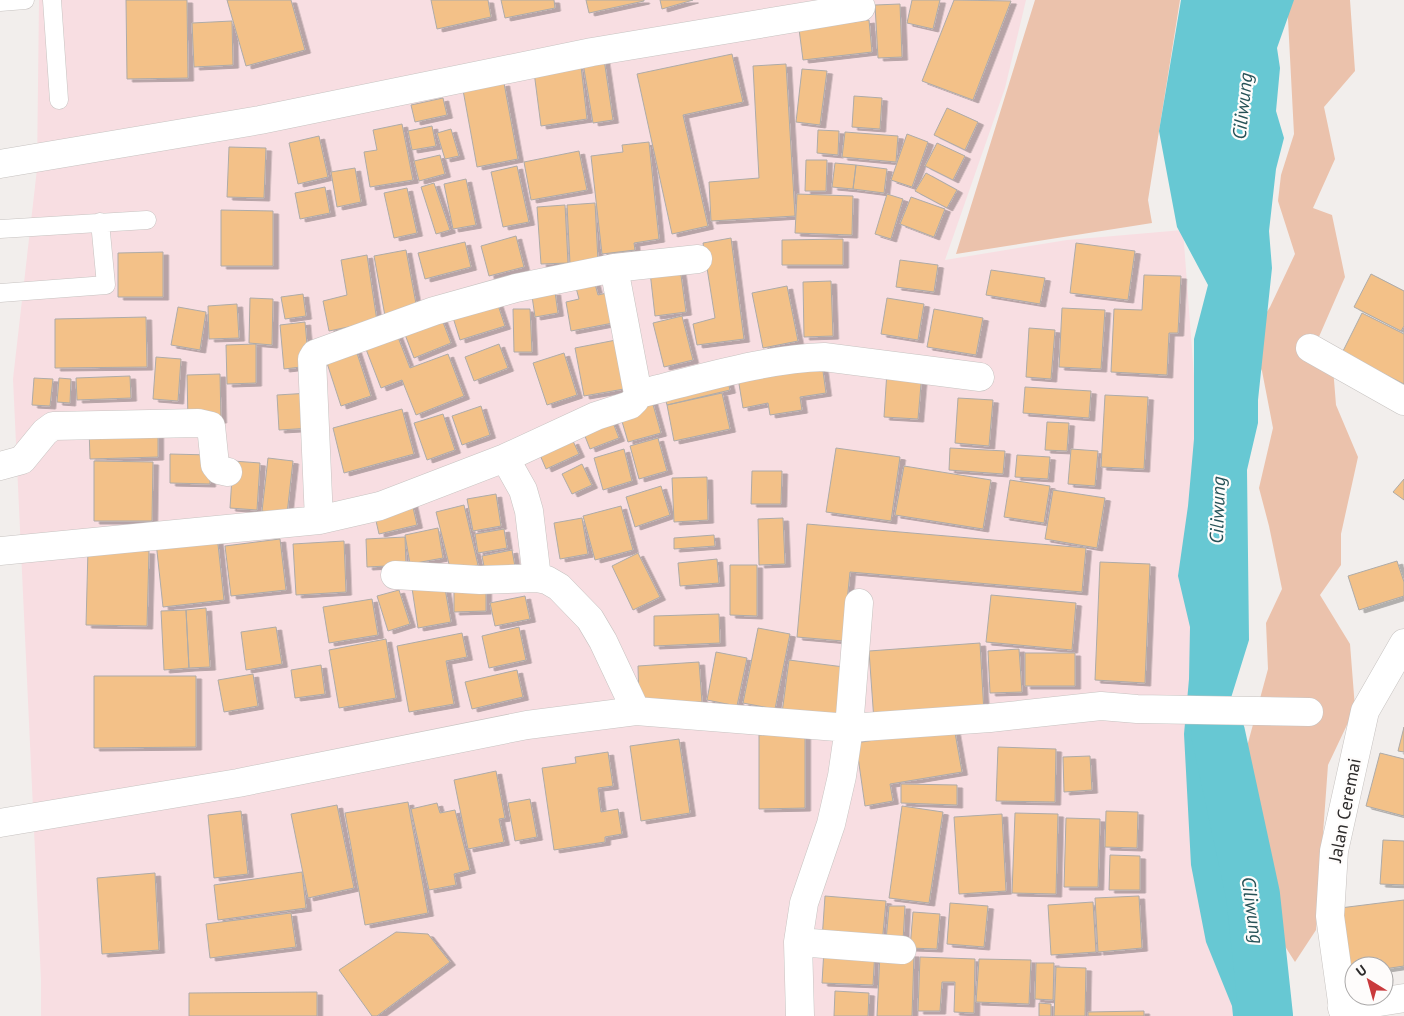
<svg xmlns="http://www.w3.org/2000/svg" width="1404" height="1016" viewBox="0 0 1404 1016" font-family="'PT Sans',sans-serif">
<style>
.commercial{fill:#f8dee2}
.green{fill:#ebc2ac}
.water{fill:#67c8d3}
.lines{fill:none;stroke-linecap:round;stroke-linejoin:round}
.river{stroke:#67c8d3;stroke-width:54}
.building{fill:#f3c188;stroke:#aeaba8;filter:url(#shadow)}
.lane-casing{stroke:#c7c3c1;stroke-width:19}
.street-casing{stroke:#c7c3c1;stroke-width:29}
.secondary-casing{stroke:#c7c3c1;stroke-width:29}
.lane{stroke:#fff;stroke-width:18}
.street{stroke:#fff;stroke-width:28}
.secondary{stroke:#fff;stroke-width:28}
.labels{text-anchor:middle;stroke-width:4.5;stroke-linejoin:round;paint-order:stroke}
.street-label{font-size:18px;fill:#2d2b2b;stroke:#fefcfb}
.water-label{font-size:19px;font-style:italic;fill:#265257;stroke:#fefcfb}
</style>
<defs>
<filter id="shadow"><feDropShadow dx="5.5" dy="3" stdDeviation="0" flood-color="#0004"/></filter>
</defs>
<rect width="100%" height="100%" fill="#f2eeec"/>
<path class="commercial" d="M39,0H1026L1005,88L945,260L1067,240L1183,230L1242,1016H41V980L13,379L37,169Z"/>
<path class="green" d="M1035,0H1180L1148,200L1152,223L956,254Z
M1287,0H1350L1355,71L1324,107L1335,159L1313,208L1332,215L1345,277L1318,339L1332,355L1336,405L1358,457L1341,534V565L1320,595L1350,644L1355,708L1328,765L1316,930L1295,962L1281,940L1267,855L1247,790L1245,754L1268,669L1266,623L1282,589L1269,526L1259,488L1273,428L1262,371L1248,342L1270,307L1295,254L1278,201L1281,175L1294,134Z"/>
<path class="water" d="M1181,0H1294L1277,48L1280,68L1276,111L1284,138L1276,169L1269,231L1272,268L1258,400V423L1247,470L1249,640L1226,714L1242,891L1274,965L1280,1016H1233L1232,1006L1206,942L1191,865L1184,734L1189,679L1190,627L1178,576L1188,506L1194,439V339L1208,285L1177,227L1159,131Z"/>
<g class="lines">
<path class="river" d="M1218,733L1253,895L1266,1016"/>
</g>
<path class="building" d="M126,0H187L188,78L127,79Z
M227,0H291L305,50L246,66Z
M431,0H488L491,17L437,29Z
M501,0H554L555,8L505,18Z
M586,0H644V1L589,13Z
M660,0H693L662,9Z
M912,0H940L933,29L907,23Z
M954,0L1011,1L973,100L922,81Z
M900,4L902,57L878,58L875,5Z
M869,20L872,52L803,60L799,29Z
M232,21L233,65L194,67L192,23Z
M732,54L743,102L683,115L708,226L672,234L637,74Z
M604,59L613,120L593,123L583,63Z
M786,64L795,216L711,221L709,182L759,178L753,66Z
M581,66L587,119L541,126L534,72Z
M802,69L827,71L820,125L796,122Z
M504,83L518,159L477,167L463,90Z
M854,96L882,98L880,129L852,127Z
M443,98L447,115L415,122L411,105Z
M947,108L978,122L965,150L934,135Z
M402,124L413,180L370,187L364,152L377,150L373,130Z
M432,126L436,146L412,150L408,131Z
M451,129L459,156L445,159L437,133Z
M818,130L839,131L838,155L817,153Z
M845,132L898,136L896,162L842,157Z
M907,134L928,142L912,187L891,180Z
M319,136L328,177L298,184L289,143Z
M649,142L659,239L634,243L635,250L602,254L591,156L623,152L622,145Z
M937,143L965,156L953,180L925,166Z
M229,147L266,148L264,198L227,197Z
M579,151L587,190L531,200L524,162Z
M440,155L445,174L419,181L414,161Z
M806,160H827L826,191H805Z
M835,163L856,165L853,189L832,187Z
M856,165L887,169L884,193L853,189Z
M517,166L529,222L503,227L491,172Z
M355,168L361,202L337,207L331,172Z
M926,173L957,190L947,208L915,191Z
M466,179L476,225L453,229L444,184Z
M434,183L450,230L436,234L421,187Z
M325,187L330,213L300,219L295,193Z
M407,188L417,233L394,238L384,193Z
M797,194L853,196L852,235L795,233Z
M887,194L903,199L891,239L875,234Z
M911,197L945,209L934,237L900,224Z
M595,203L598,261L570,263L567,205Z
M565,205L568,263L541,264L537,207Z
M221,210L273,211V266H221Z
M516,236L524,267L489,276L481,246Z
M731,238L744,339L697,345L693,324L715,318L703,243Z
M843,239V265H782V240Z
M465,242L471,267L425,279L418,253Z
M1076,243L1135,251L1128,300L1070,293Z
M406,250L417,309L385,316L374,256Z
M163,252V297H118V253Z
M367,255L377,321L329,331L323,301L347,295L341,260Z
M900,260L938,265L934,292L896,287Z
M680,268L686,312L655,316L650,272Z
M991,270L1045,278L1040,304L986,295Z
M1371,274L1404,291V326L1401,331L1354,307Z
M1144,275L1181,276L1178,333H1169L1167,375L1111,372L1114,309L1142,310Z
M594,280L598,295L607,293L613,323L571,331L566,302L579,299L575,284Z
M831,281L833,336L804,337L803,282Z
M787,286L798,341L763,348L752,293Z
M555,292L558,313L535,317L532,296Z
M303,294L306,316L285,319L281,297Z
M495,296L505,326L460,340L451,311Z
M250,298L273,299L272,345L249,343Z
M887,298L924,304L918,340L881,334Z
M237,304L239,338L209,339L208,306Z
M178,307L206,312L200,350L171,345Z
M1062,308L1105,310L1101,369L1059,367Z
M513,309H530L532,352H514Z
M934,309L983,318L976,355L927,347Z
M1362,313L1404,334V384L1342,353Z
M682,316L693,360L664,367L653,323Z
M146,317L147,367L55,368V319Z
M441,317L451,343L414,358L404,332Z
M305,322L309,366L284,369L280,325Z
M1029,328L1055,330L1051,379L1026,377Z
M396,332L410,368L448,354L464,396L416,415L402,380L381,388L364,344Z
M616,340L624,389L584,396L575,348Z
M256,344V383L227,384L226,345Z
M499,344L508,368L474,381L465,357Z
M356,350L371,396L341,406L326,360Z
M564,353L577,395L547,405L533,363Z
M156,357L181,359L178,401L153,399Z
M822,364L826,393L800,397L802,410L770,415L768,403L743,408L738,378Z
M887,371L922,373L918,419L884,417Z
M220,374L221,420L188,421L187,375Z
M130,376L131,398L77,400L76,378Z
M34,378L53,379L50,406L32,405Z
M59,378L71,379L70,403L57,402Z
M727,378L730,390L667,405L664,394Z
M1025,387L1091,391L1089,418L1023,413Z
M310,393L312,428L279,430L277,395Z
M722,393L730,429L674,441L667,405Z
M1105,395L1148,397L1144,469L1101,467Z
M958,398L993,400L989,446L955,443Z
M652,401L661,433L628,442L619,411Z
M481,406L490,435L462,445L452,416Z
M402,409L414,454L344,473L333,428Z
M443,414L455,450L427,460L414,423Z
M610,415L619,438L590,449L581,426Z
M1047,422L1069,423L1067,451L1045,450Z
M158,426V457L90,459L89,428Z
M658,438L667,471L639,479L630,446Z
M573,441L579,454L546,469L540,455Z
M836,448L900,457L891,521L826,512Z
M950,448L1005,451L1003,474L949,470Z
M624,449L632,481L603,490L594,458Z
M1071,449L1098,451L1095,486L1068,484Z
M170,454L210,455V484L170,483Z
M1017,455L1050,457L1048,479L1015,477Z
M268,458L293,461L287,514L262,511Z
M94,461L153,462L152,521H94Z
M233,461L260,463L257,510L230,508Z
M582,464L592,485L572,494L562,474Z
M904,466L991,480L983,529L895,515Z
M752,471H782L781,504H751Z
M707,477L708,520L674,522L672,478Z
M1404,479V500L1393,492Z
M1010,480L1050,486L1044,523L1004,517Z
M661,486L670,515L635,527L626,497Z
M1053,490L1105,498L1097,548L1045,539Z
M496,494L501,526L473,531L467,499Z
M412,503L417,525L379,534L374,512Z
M464,505L478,565L451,572L436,512Z
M621,506L633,550L595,560L583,516Z
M582,518L588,554L560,559L554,523Z
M783,518L785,564L759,565L758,519Z
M807,524L1086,548L1082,592L850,572L843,641L797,637Z
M438,528L443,558L410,564L405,535Z
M504,529L507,548L478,553L475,534Z
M217,535L224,600L163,607L156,542Z
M714,535L715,546L674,549V538Z
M405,537L406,565L367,567L366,539Z
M280,539L286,590L231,596L225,546Z
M344,541L346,592L296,595L293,544Z
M88,549L149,551L147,626L86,625Z
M512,550L516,572L486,577L482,556Z
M638,553L660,597L633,610L612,566Z
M717,559L719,583L680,586L678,563Z
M1397,561L1404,582V596L1359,610L1348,576Z
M1100,562L1150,564L1145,683L1095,680Z
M730,565H757V616L730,615Z
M444,583L451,622L418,628L412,588Z
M486,588V611L454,612V589Z
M399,590L410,624L388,631L377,596Z
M991,595L1076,603L1072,650L986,642Z
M525,596L530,619L495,626L490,603Z
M372,599L378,635L329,643L323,607Z
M206,608L210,667L189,668L186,610Z
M186,610L189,668L164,670L161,611Z
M719,614L720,643L654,646V616Z
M276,627L282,664L246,670L241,632Z
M519,627L526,660L489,668L482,636Z
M758,628L790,634L775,709L743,703Z
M462,633L467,657L446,661L454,704L409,712L397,646Z
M386,639L396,698L339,708L329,650Z
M980,643L984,713L874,721L869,651Z
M1019,649L1022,692L990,693L988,651Z
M716,652L747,658L737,706L707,700Z
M1025,653H1075V686H1025Z
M789,660L844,667L838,719L782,713Z
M699,662L702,702L639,705L638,666Z
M321,665L325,694L295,698L291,670Z
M517,670L523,697L472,709L465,682Z
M253,674L258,706L224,712L218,680Z
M94,676H196V747L94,748Z
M954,727L962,772L890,784L893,801L865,806L856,743Z
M1404,727V752L1398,751Z
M805,734V808L759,809V735Z
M679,739L690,813L641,821L630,746Z
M998,747L1056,749L1055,802L996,801Z
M608,752L613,786L598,788L601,812L618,809L622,834L605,837V842L554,850L542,768L576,763L575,757Z
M1380,753L1404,759V816L1366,806Z
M1090,756L1092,790L1064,792L1063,757Z
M496,771L505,818L499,819L504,842L468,849L454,780Z
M901,784L957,785V805L901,803Z
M530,799L537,837L515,841L508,803Z
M408,802L428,913L365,925L345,813Z
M437,803L440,813L455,810L470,870L454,874L456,885L429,890L411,809Z
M337,805L354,888L308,898L291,814Z
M902,806L943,812L929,903L889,898Z
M241,811L248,874L214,878L208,815Z
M1106,811L1138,812L1137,848L1105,847Z
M1015,813L1058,814L1056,894L1012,893Z
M1002,814L1006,891L959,894L954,817Z
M1066,818L1100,819L1098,887H1064Z
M1383,840L1404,841V885L1380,884Z
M1110,855L1140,856V890H1109Z
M302,872L306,908L218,920L214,885Z
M155,873L159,950L102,954L97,878Z
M825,896L886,901L882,944L822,940Z
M1139,896L1142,948L1098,952L1095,898Z
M1404,900V966L1384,969V966H1354V973L1348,974L1340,908Z
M1093,902L1096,952L1051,955L1048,905Z
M950,903L988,906L984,947L947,944Z
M889,906H905L903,941H886Z
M913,912L940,914L937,949L910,948Z
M291,913L296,947L210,958L206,924Z
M396,932L428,934L450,962L377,1016H372L339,970Z
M824,949L875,950L873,985L822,983Z
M880,953L914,954L912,1016H877Z
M920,957L975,959L974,1013L954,1012L955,982H942L940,1011H918Z
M979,959L1031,960L1029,1004L976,1002Z
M1036,963H1054L1053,1000L1035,999Z
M1056,967L1086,968L1085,1016H1054Z
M835,991L869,993L868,1016H834Z
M317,992V1016H189V993Z
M1039,1003L1051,1004V1016H1039Z
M1144,1011V1016H1088V1012Z"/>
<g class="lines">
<defs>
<path id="lane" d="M52,0L59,100
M0,2L25,0
M0,229L147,220
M0,293L106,285L100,222"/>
<path id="street" d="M0,164L260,120L592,52L861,7
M614,268L638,394
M1310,348L1404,401
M505,458L523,490L529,511L537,578L547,580L559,587L590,619L603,641L636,711
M0,466L22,460L45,432L53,426L198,423L211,426L215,465L219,470L228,472
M319,520L312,359L315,354L434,311L516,288L614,268L698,259
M0,551L319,520L380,506L505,458L596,416L630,405L635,400L638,394C698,380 762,359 824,357L980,377
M395,575L480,580L537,578
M0,823L238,783L527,725L636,711L849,728L990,718L1101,706L1137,709L1309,712
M798,942L902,950
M1342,1008L1404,998
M800,1016L798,942L804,903L831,824L842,776L849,728L859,603"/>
<path id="secondary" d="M1344,1016L1330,916L1334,851L1365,711L1404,643"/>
</defs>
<use href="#lane" class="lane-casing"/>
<use href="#street" class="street-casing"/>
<use href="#secondary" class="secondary-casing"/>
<use href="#lane" class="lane"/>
<use href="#street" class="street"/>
<use href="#secondary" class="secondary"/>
</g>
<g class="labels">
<g class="street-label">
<text transform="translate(1345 810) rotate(-79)" y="6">Jalan Ceremai</text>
</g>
<g class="water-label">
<text transform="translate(1242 106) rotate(-84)" y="7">Ciliwung</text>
<text transform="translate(1217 510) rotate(-88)" y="7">Ciliwung</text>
<text transform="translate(1253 910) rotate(82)" y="7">Ciliwung</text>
</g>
</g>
<g transform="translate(1369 981) rotate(323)"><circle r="24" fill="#fefcfb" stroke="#aaa8a8"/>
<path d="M0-4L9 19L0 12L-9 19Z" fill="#c93a3c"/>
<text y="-8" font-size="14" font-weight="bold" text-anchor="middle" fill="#2d2b2b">U</text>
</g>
</svg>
